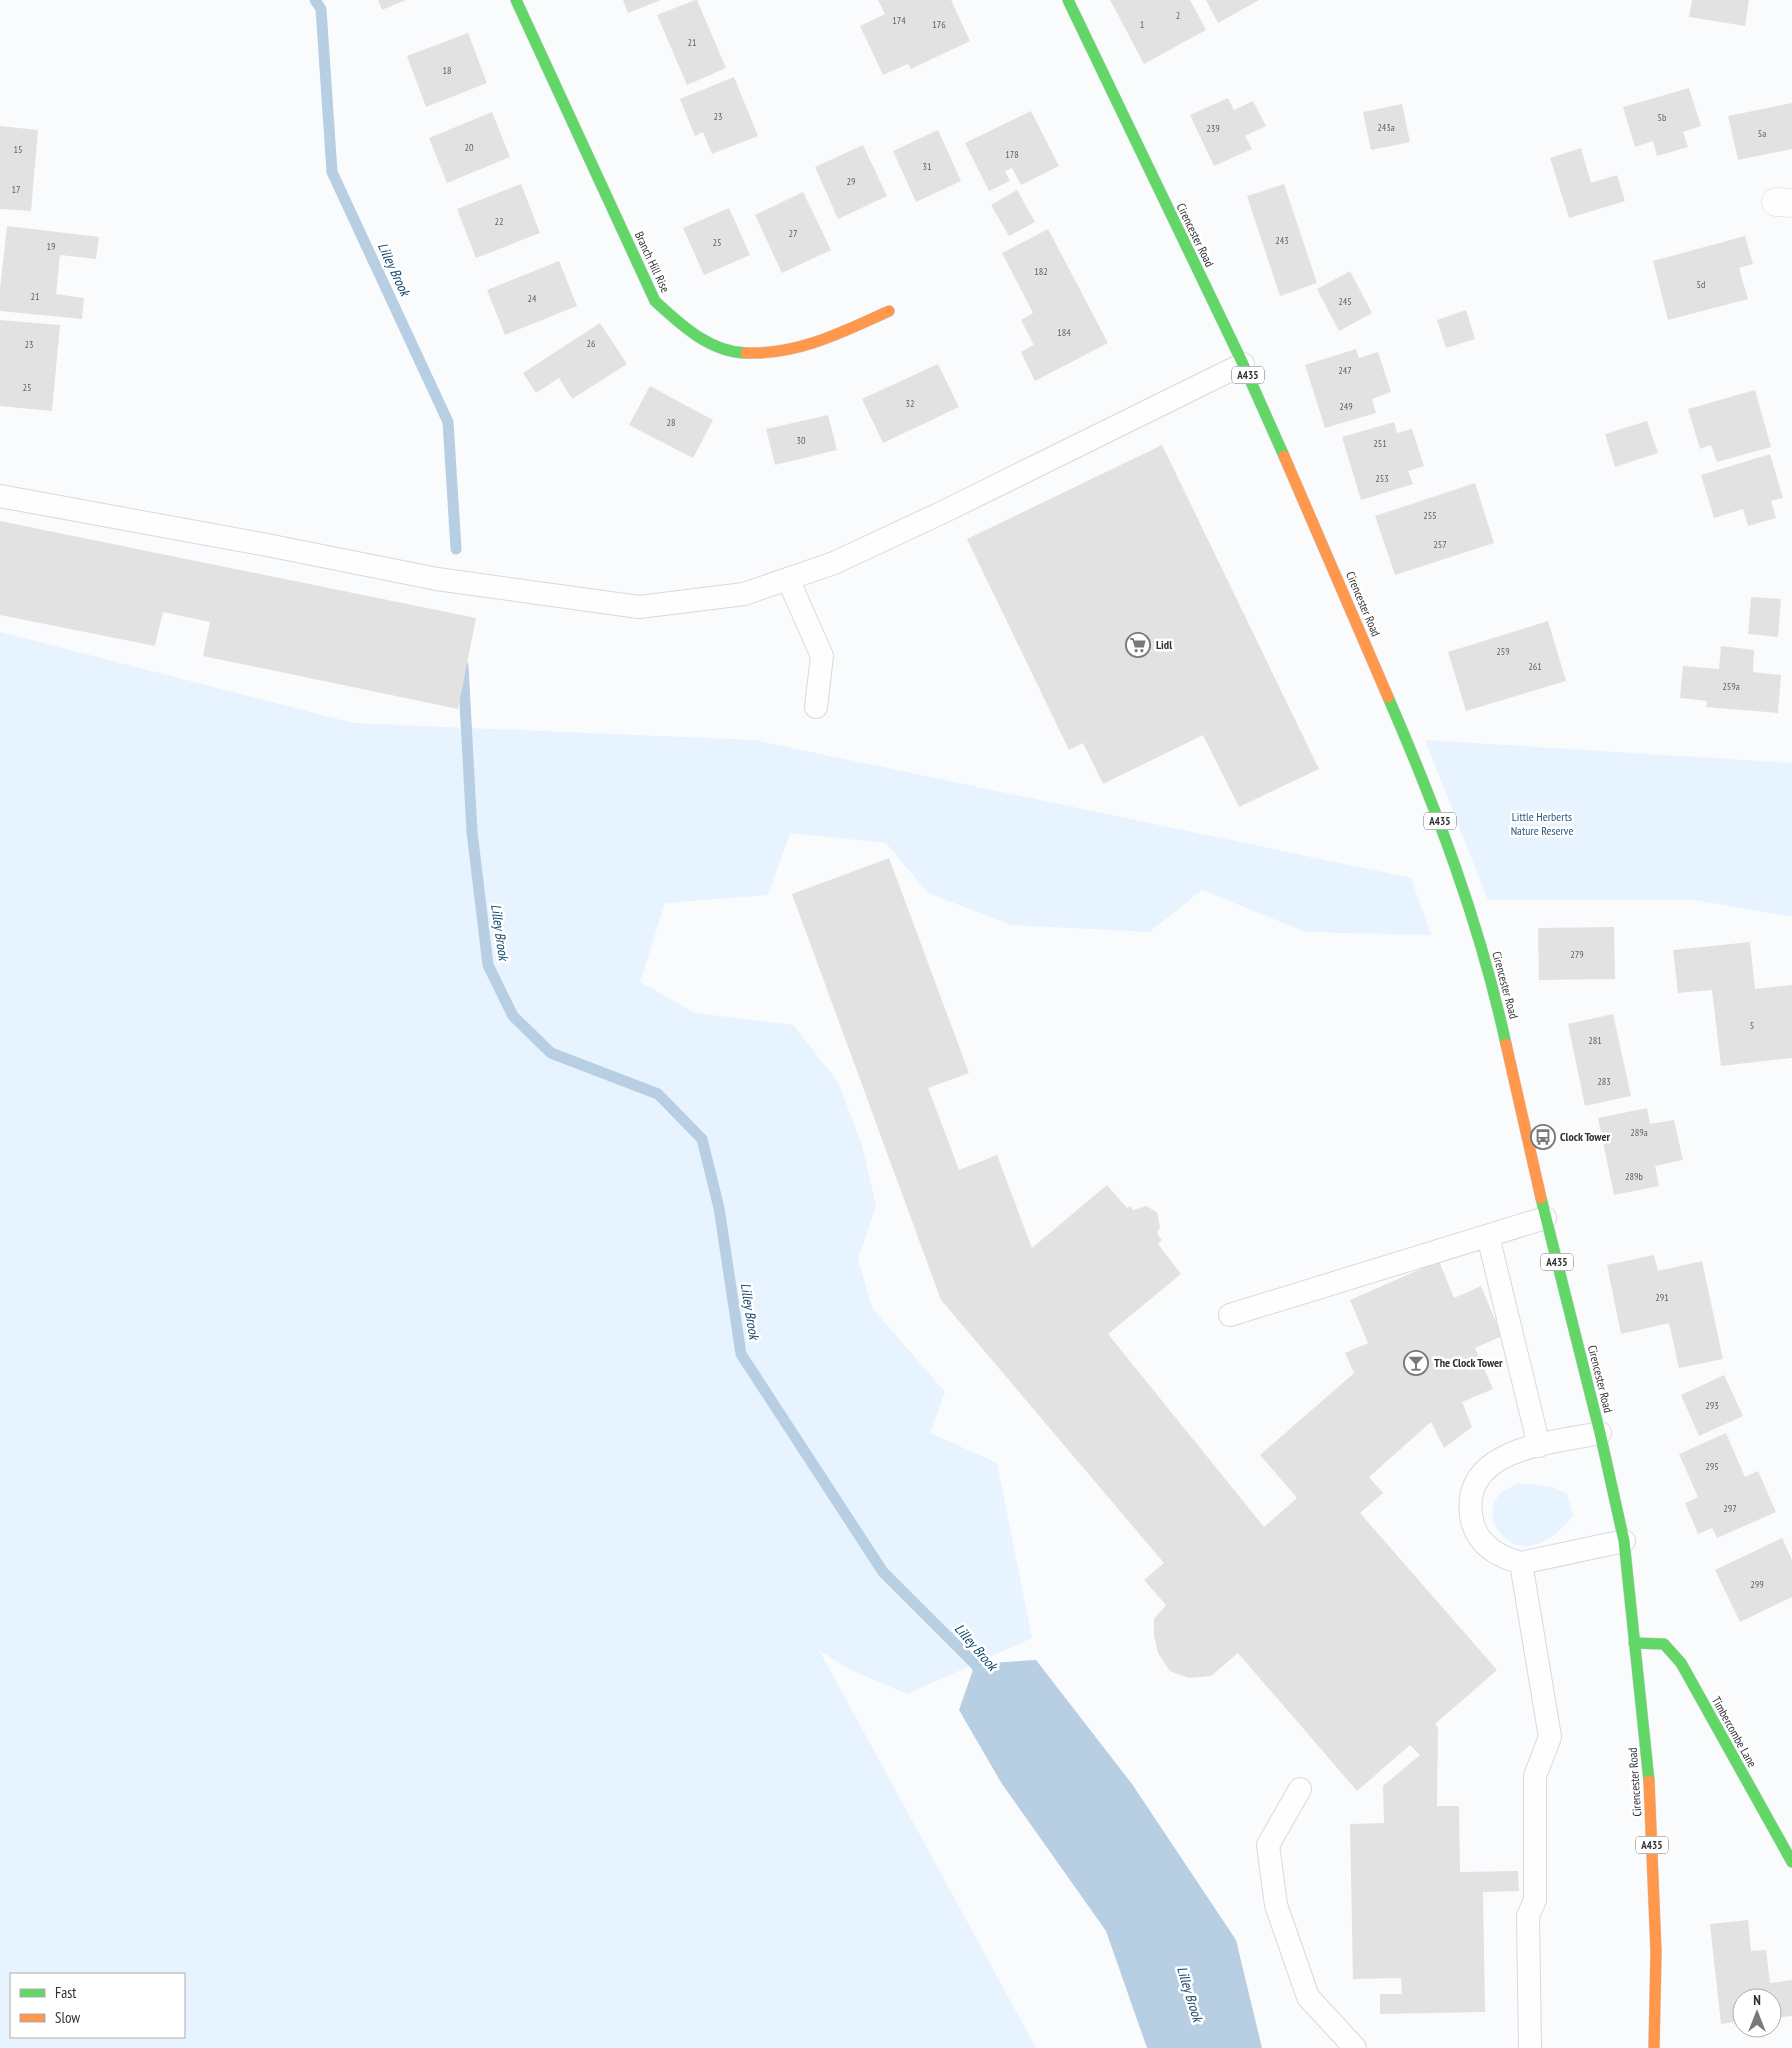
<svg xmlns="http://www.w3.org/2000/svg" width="1792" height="2048" viewBox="0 0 1792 2048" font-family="'PT Sans Narrow',sans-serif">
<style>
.green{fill:#e7f3fe;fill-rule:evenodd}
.water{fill:#b8cee3}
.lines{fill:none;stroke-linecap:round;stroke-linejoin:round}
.stream{stroke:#b8cee3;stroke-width:11}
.building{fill:#e3e2e3}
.lane-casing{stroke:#d7d9db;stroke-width:24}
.street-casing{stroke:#d7d9db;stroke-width:29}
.fast-casing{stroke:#d7d9db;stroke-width:12}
.slow-casing{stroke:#d7d9db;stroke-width:12}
.lane{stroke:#fefeff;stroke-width:22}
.street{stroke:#fefeff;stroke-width:28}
.fast{stroke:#63d668;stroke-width:11}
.slow{stroke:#ff974d;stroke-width:11}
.labels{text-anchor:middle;stroke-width:5;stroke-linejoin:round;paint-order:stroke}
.number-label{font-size:10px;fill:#606263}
.shield{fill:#fff;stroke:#6e7072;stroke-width:1}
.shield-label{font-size:11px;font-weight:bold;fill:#303335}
.street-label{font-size:12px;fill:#303335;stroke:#fff}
.poi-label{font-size:12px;font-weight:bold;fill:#303335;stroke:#fff;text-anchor:start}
.park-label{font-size:12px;fill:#27587f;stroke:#fff}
.water-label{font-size:14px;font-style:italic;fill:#11456b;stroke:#fff}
</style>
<rect width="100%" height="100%" fill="#fafbfd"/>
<path class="green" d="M0,632L353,723L754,740L1411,878L1431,935L1306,932L1202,890L1149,932L1011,925L928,893L886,843L790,833L768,895L665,903L640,982L695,1013L793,1025L838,1082L862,1145L876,1206L858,1259L872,1308L945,1392L930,1433L997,1463L1032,1638L907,1694L847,1668L819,1650L1036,2048H0ZM184,1974V2037H11V1974Z
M1425,740L1792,763V917L1696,900H1488Z
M1519,1483L1552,1487L1567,1494L1573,1516C1561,1531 1544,1546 1525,1546C1501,1546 1482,1515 1499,1495C1504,1490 1512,1487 1519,1483Z"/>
<path class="water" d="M1036,1660L1132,1784L1236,1940L1262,2048H1147L1106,1931L1002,1784L959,1710L975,1664Z"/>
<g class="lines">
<path class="stream" d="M315,0L321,9L332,172L448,422L456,549
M463,666L472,832L488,965L513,1016L551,1053L658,1094L702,1139L719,1208L741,1354L883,1572L975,1664L984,1677"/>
</g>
<path class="building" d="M378,0H406L382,10Z
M623,0H661L628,13Z
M695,0H697L726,68L687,85L657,15Z
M878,0H951L970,41L911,69L908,64L883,75L860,26L885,14Z
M1110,0H1190L1206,30L1144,64Z
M1206,0H1259L1218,23Z
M1692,0H1749L1745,26L1689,17Z
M468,33L487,83L426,107L407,56Z
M734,77L758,136L712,154L703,132L695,136L680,99Z
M1689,88L1701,126L1683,132L1688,147L1657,156L1653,141L1635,147L1623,107Z
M1228,98L1234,110L1253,101L1266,126L1245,136L1252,149L1214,166L1190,115Z
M1792,103V149L1738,160L1728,116Z
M1402,104L1410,142L1371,150L1363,112Z
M1031,111L1059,166L1021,185L1012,168L1005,171L1010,181L989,191L965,143Z
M492,112L510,157L447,183L429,138Z
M0,126L38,130L31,211L0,209Z
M938,130L961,181L916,202L893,151Z
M863,145L887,196L838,219L815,167Z
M1581,148L1591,183L1617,175L1625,201L1569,218L1550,158Z
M521,184L540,233L476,258L457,209Z
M1284,184L1317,283L1280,296L1247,196Z
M1017,190L1035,222L1009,236L991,205Z
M803,192L831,250L782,273L755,215Z
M729,208L750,255L704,275L683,228Z
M7,226L99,237L96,259L60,255L56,294L84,298L82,319L0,311V290Z
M1048,229L1108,343L1035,381L1021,352L1034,345L1021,320L1033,313L1002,253Z
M1745,236L1753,264L1739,268L1748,299L1668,320L1653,261Z
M559,261L577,306L505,335L487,290Z
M1350,271L1372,313L1339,331L1317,289Z
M1466,310L1475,339L1446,348L1437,320Z
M0,320L60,325L52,411L0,406Z
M600,323L627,364L572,399L559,378L536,393L523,373Z
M1356,349L1359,358L1378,352L1391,392L1372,399L1376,413L1325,428L1305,365Z
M938,364L959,407L883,443L862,399Z
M650,386L713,420L693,458L629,425Z
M1755,390L1771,447L1717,462L1711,445L1700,449L1688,409Z
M828,415L837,450L775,465L766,429Z
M1647,421L1658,453L1615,467L1605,434Z
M1394,422L1397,433L1412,429L1424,466L1408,471L1413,484L1361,500L1342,437Z
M1162,445L1319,769L1239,807L1203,735L1103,784L1083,743L1069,750L967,539Z
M1770,454L1783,498L1771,501L1776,518L1748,526L1743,509L1714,518L1701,475Z
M1475,483L1494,543L1395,575L1375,516Z
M0,521L476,618L458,709L203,656L210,622L163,612L155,646L0,615Z
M1751,597L1781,599L1778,637L1748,634Z
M1548,621L1566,681L1466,711L1448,652Z
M1721,646L1754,650L1753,672L1781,675L1778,713L1706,707L1707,701L1680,698L1683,666L1719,669Z
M889,858L969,1073L928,1088L959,1170L997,1155L1032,1248L1107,1185L1127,1208L1130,1206L1133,1210L1146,1206L1157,1212L1160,1227L1157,1234L1162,1240L1158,1244L1181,1274L1108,1334L1264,1527L1297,1498L1260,1455L1354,1373L1345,1353L1368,1343L1350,1300L1439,1261L1454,1298L1481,1286L1502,1336L1475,1348L1493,1389L1462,1402L1472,1427L1444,1448L1431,1422L1369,1477L1383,1493L1360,1513L1497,1670L1435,1724L1438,1728L1437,1806H1459L1460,1872L1518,1871L1519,1891L1483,1892L1485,2012L1380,2014V1994H1402L1401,1978L1353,1979L1350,1824L1384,1823L1383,1786L1420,1755L1410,1745L1357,1791L1238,1653L1211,1676L1189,1678L1170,1671L1158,1653L1154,1636V1619L1166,1605L1144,1580L1164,1563L941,1300L792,894Z
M1614,927L1615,979L1539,980L1538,928Z
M1750,942L1755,989L1792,985V1058L1721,1066L1712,990L1678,993L1673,950Z
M1613,1014L1631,1096L1585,1106L1568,1024Z
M1647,1108L1650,1124L1674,1120L1683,1160L1655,1166L1659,1186L1614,1195L1598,1118Z
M1654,1255L1658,1271L1702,1261L1723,1359L1679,1368L1669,1323L1621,1334L1607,1265Z
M1724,1375L1743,1416L1699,1436L1681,1395Z
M1726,1433L1745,1477L1758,1471L1776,1512L1717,1538L1712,1528L1698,1534L1685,1503L1698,1497L1679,1454Z
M1782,1538L1792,1560V1597L1740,1622L1715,1570Z
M1748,1920L1751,1951L1766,1950L1770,1983L1792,1980V2016L1772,2018V1998H1742V2021L1721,2024L1710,1924Z"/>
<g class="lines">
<defs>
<path id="lane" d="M0,496L267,545L437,579L639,607L744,594L834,563L941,513L1243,364
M788,579L822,656L816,707
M1488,1236L1539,1446
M1230,1315L1545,1218
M1600,1433C1558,1442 1480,1446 1471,1497C1470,1506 1470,1515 1473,1524C1480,1547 1500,1557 1521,1563L1624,1541
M1521,1563L1550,1737L1535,1776V1900L1528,1916L1530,2048
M1300,1789L1268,1845L1276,1905L1308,1997L1355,2048"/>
<path id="street" d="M1776,202L1792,203"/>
<path id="fast" d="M516,0L655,301C680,324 709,352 746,353
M1068,0L1243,364L1284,456
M1388,697C1437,810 1480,924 1506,1044
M1541,1198L1600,1433L1624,1541L1649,1781
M1634,1643L1664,1644L1681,1663L1792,1862"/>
<path id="slow" d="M746,353C798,355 843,332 889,311
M1284,456L1388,697
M1506,1044L1541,1198
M1649,1781L1656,1952L1654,2048"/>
</defs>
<use href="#lane" class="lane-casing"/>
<use href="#street" class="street-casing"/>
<use href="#fast" class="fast-casing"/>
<use href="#slow" class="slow-casing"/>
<use href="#lane" class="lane"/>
<use href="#street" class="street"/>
<use href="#fast" class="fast"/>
<use href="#slow" class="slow"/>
</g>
<defs>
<symbol id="supermarket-ring" viewBox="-11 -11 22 22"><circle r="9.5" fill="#fff" stroke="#77797b" stroke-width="1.5"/><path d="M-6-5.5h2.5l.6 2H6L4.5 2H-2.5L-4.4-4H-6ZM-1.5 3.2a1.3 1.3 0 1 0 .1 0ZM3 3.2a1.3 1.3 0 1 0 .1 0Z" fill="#77797b"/></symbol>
<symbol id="bus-ring" viewBox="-11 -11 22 22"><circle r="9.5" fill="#fff" stroke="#77797b" stroke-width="1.5"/><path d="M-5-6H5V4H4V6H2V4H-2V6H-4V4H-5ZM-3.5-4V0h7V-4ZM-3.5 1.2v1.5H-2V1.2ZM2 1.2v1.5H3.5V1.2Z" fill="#77797b"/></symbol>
<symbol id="bar-ring" viewBox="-11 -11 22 22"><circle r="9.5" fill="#fff" stroke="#77797b" stroke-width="1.5"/><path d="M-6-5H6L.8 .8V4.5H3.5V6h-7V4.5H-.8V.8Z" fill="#77797b"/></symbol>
</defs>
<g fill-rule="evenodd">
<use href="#supermarket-ring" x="1124" y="631" width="28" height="28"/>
<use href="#bus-ring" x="1529" y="1123" width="28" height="28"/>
<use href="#bar-ring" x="1402" y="1349" width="28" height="28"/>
</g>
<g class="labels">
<g class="number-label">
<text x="1178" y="19">2</text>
<text x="899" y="24">174</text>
<text x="939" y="28">176</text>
<text x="1142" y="28">1</text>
<text x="692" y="46">21</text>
<text x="447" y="74">18</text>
<text x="718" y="120">23</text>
<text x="1662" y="121">5b</text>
<text x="1386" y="131">243a</text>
<text x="1213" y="132">239</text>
<text x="1762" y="137">5a</text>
<text x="469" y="151">20</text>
<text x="18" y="153">15</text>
<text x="1012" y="158">178</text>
<text x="927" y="170">31</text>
<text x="851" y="185">29</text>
<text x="16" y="193">17</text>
<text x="499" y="225">22</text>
<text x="793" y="237">27</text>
<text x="1282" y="244">243</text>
<text x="717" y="246">25</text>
<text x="51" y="250">19</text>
<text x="1041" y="275">182</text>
<text x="1701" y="288">5d</text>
<text x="35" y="300">21</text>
<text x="532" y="302">24</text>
<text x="1345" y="305">245</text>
<text x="1064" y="336">184</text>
<text x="591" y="347">26</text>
<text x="29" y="348">23</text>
<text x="1345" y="374">247</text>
<text x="27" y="391">25</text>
<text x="910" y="407">32</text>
<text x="1346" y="410">249</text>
<text x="671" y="426">28</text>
<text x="801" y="444">30</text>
<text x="1380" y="447">251</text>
<text x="1382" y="482">253</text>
<text x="1430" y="519">255</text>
<text x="1440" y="548">257</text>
<text x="1503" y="655">259</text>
<text x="1535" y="670">261</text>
<text x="1731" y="690">259a</text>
<text x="1577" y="958">279</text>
<text x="1752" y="1029">5</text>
<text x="1595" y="1044">281</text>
<text x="1604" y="1085">283</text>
<text x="1639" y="1136">289a</text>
<text x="1634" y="1180">289b</text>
<text x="1662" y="1301">291</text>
<text x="1712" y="1409">293</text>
<text x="1712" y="1470">295</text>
<text x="1730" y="1512">297</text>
<text x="1757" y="1588">299</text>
</g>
<g class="shield">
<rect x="1232" y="366.5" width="32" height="17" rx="4"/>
<rect x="1424" y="812.5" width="32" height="17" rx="4"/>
<rect x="1541" y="1253.5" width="32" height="17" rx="4"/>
<rect x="1636" y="1836.5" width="32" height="17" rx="4"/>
</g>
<g class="shield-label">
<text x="1248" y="379">A435</text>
<text x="1440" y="825">A435</text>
<text x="1557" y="1266">A435</text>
<text x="1652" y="1849">A435</text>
</g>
<g class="street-label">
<text transform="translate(1195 235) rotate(64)" y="4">Cirencester Road</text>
<text transform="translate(652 262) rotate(65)" y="4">Branch Hill Rise</text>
<text transform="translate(1363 604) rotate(67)" y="4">Cirencester Road</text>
<text transform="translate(1505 985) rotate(75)" y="4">Cirencester Road</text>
<text transform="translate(1600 1379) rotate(76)" y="4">Cirencester Road</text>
<text transform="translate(1734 1732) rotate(61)" y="4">Timbercombe Lane</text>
<text transform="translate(1635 1782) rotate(-94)" y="4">Cirencester Road</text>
</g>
<g class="poi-label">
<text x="1156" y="649">Lidl</text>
<text x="1560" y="1141">Clock Tower</text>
<text x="1434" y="1367">The Clock Tower</text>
</g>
<g class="park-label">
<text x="1542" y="821">Little Herberts<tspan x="1542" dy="14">Nature Reserve</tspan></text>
</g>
<g class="water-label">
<text transform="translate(394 269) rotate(65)" y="5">Lilley Brook</text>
<text transform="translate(500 932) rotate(82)" y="5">Lilley Brook</text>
<text transform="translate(750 1311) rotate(81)" y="5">Lilley Brook</text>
<text transform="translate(976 1647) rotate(49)" y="5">Lilley Brook</text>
<text transform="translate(1190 1994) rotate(73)" y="5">Lilley Brook</text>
</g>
</g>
<rect x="10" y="1973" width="175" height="65" fill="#ffffff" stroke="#acadae"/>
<rect x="20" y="1989" width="25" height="8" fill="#63d668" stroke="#acadae"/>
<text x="55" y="1998" font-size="15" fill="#303335">Fast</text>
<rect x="20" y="2014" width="25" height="8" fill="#ff974d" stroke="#acadae"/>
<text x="55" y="2023" font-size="15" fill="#303335">Slow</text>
<g transform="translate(1757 2013)"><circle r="24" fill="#ffffff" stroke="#acadae"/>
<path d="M0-4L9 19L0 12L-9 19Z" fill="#77797b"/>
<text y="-8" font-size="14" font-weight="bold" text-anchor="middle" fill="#303335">N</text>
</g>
</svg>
